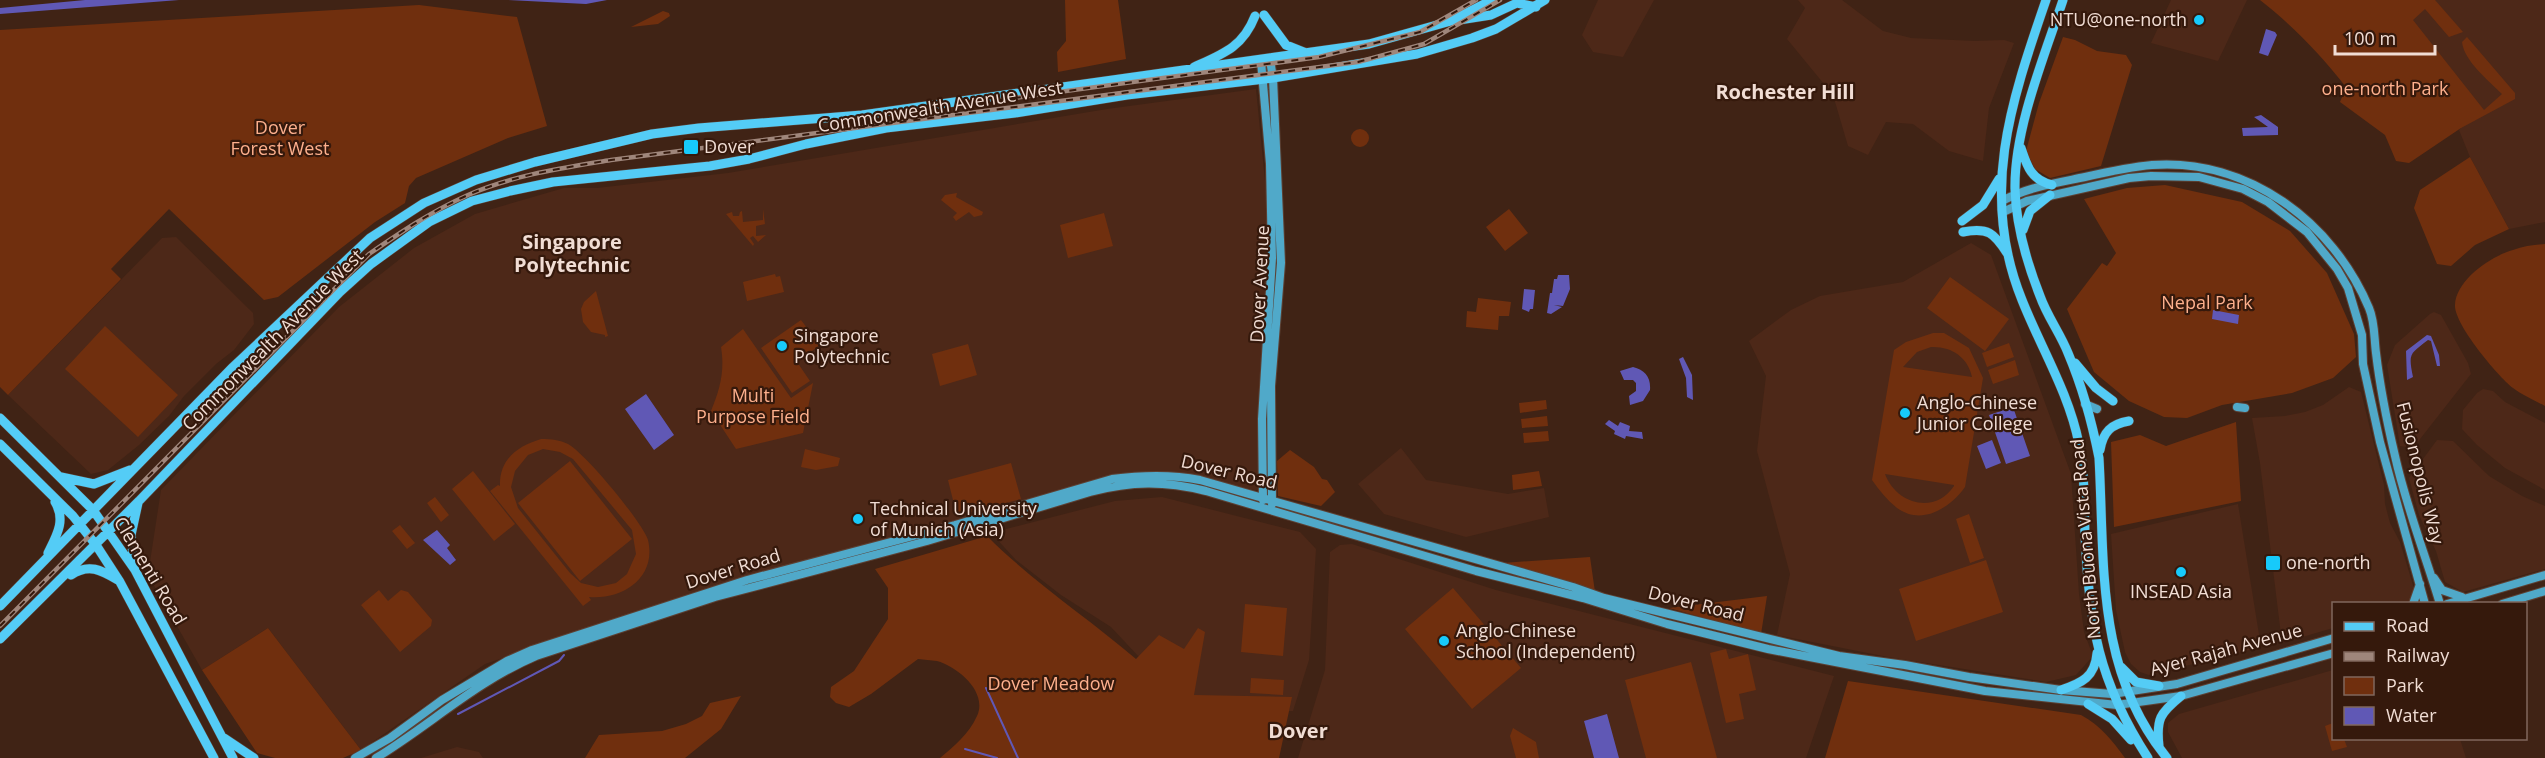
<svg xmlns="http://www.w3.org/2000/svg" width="2545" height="758" viewBox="0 0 2545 758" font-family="'Open Sans',sans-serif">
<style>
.built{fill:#4d2818}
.green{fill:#702f0e;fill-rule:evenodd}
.water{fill:#6058b5}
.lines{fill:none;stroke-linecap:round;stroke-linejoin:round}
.stream{stroke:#6058b5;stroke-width:2}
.secondary-casing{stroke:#5c4134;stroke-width:10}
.primary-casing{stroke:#5c4134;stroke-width:10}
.secondary{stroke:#50a9c9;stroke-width:8}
.primary{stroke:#54ccf6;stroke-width:9}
.rail-casing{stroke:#9f867b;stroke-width:4.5}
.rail{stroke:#35190c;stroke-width:2;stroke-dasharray:7;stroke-linecap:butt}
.poi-dot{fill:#17cafb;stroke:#35190c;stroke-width:2}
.labels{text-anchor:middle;stroke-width:4.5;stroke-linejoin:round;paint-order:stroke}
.poi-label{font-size:18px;fill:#f1ddd4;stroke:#35190c;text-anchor:start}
.park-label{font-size:18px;fill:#feb08d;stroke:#35190c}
.street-label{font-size:18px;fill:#f1ddd4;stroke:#35190c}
.neighbourhood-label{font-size:20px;font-weight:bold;fill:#f1ddd4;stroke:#35190c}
</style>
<rect width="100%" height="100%" fill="#402315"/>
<path class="built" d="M1598,0H1654L1623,57L1593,52L1582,35Z
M1798,0H1842L1883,31L1911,38L1975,41L2004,40L2014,43L1989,108L1983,161L1949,151L1913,124L1886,122L1868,155L1848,146L1833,95L1787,39L1805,8Z
M2171,0H2247L2218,61L2151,43Z
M2366,0H2545V222L2509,229L2470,157L2459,130L2461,128Z
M1256,89L1270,232L1268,294L1259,385V491L1183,474L832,555L700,590L485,664L361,750L268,628L202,670L148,575L161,490L339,307L414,248L475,214L564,188H597L728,173L1107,109Z
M176,237L253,313L254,324L234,350L216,364L184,396L169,416L139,445L108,470L91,474L8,395L162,238Z
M1971,243L1991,255L2071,474L2079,594L2084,632L2093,656L2076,675L2046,682L1888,657L1777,635L1790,574L1757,451L1766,376L1749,341L1791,310L1820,296L1903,282Z
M2434,312L2441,315L2468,363L2471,374L2413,448L2400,446L2387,365L2395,345L2430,314Z
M2349,387L2361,392L2384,485L2385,504L2390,523L2400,542L2415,592L2408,603L2334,604L2333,628L2282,643L2260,463L2252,418L2285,416L2305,412L2323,405Z
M2483,389L2493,391L2505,402L2545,423V490L2505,468L2477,445L2462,429L2463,410L2477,393Z
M2437,440L2453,441L2489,476L2522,496L2545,506V569L2463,592L2445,582L2436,551L2419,515L2409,478Z
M1401,448L1426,480L1508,494L1544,488L1549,517L1466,537L1384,514L1358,484Z
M1162,497L1300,532L1316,549L1309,660L1293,711L1236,713L1184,705L1111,627L1061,595L1016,560L993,535L1006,529L1115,501Z
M2238,504L2261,647L2149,675L2140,672L2131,664L2125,652L2116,610L2111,534Z
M1352,544L1496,590L1834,676L1806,758H1298L1325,670L1330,552L1340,545Z
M2333,670L2334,738L2460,739L2466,758H2182L2168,732V723L2179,714Z
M457,747L479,752L483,758H421Z"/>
<path class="green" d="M1065,0H1118L1126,59L1058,72L1057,52L1066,41Z
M2260,0H2435L2463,32L2449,37L2425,9L2413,20L2484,110L2502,94C2489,81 2464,61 2462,42L2467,37L2515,93V99L2461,128L2409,163L2396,161L2385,135L2340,102L2346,87C2321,55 2292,25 2260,0Z
M419,5L517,17L547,126L508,138L416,178L409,186L405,203L375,222L278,297L264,300L169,209L111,269L121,279L8,395L0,387V30Z
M663,11L669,13L670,16L658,24L631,27Z
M2063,37L2075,40L2097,51L2126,55L2132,65L2101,166L2050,178L2035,169L2026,151L2039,103Z
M1351 138a9 9 0 1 1 18 0a9 9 0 1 1-18 0Z
M2470,157L2509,229L2475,245L2451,266L2437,264L2414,208L2420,190Z
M2165,185L2242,202L2290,231L2327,273L2354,334L2356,357L2333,378L2292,393L2222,405L2187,418L2164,417L2129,401L2094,372L2067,309L2102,263L2107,266L2116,253L2084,199L2127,188Z
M957,193L956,197L983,212L982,215L974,217L969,212L956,221L953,217L957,213L941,200L945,195Z
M763,209L765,224L756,226V236L766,235L758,242L753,236L750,238L754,244L753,246L726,214L732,212L733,216H739L740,212L742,211L743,222L763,220Z
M1509,209L1528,233L1505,251L1486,227Z
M1104,213L1113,246L1068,258L1060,225Z
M2545,244V406C2534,400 2522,395 2513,388C2497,375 2454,324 2455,305C2456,280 2491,256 2513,250C2523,246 2534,245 2545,244Z
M775,274L776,277L780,276L784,292L747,301L743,282Z
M1950,277L2009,319L1985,351L1927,308Z
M596,291L608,336L605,337V335L591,332L583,322L581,309L584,302Z
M1478,298L1511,302L1509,316H1499L1498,330L1466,327L1467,311L1476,312Z
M801,320L820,345L797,362L810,381L792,393L761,348Z
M105,326L178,395L138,437L65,369Z
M743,329L791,398L813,383L803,433L736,449L711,411C720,389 725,371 721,347Z
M1933,333H1944L1969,348L1983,378L1965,487C1950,508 1922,526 1897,508C1887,500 1879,490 1872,480L1894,350L1906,342ZM1931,347C1951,346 1968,357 1972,377L1903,367L1917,352ZM1885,474L1954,485V486C1935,515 1896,504 1885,474Z
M2009,343L2014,357L1987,367L1982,353Z
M968,344L977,375L940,386L932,354Z
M2015,360L2019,375L1993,384L1988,370Z
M1546,400L1547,409L1520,413L1519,403Z
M1547,416L1548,426L1522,428L1521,419Z
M2236,422L2241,501L2114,527L2111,442L2140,435L2166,446Z
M1548,431L1549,441L1524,443L1523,433Z
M541,439C551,439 560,440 568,444C585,453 643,523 648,540C657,578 622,600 589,597L591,600L583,606L490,491L498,485L500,486C499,459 518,446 541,439ZM543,449L560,452L573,459L632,530L636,554L627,574L616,583L598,587L581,583L570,573L518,508L511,487L515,471L528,455Z
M805,449L840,458L838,466L816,470L801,467Z
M1290,450L1314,467L1322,479L1327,480L1335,492L1321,506L1278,496L1277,461Z
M570,461L632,539L580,581L518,503Z
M1011,463L1021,499L957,516L948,480Z
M473,471L515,524L494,541L452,489Z
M1539,471L1542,486L1513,490L1512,475Z
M435,497L449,515L441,522L427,503Z
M1969,514L1984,558L1970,563L1956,519Z
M400,525L415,543L407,549L392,531Z
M987,536C1033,582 1087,617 1136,659L1159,635L1184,649L1198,628L1205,632L1194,695L1292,697L1279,758H940C954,746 969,734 977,716C988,692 958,667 937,661C931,660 924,660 918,659L871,694L849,707L836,703L830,697L831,687L854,671L888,619V588L875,569Z
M1590,557L1595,592L1502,563Z
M1986,560L2003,612L1916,641L1899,589Z
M1453,588L1521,668L1472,709L1405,629Z
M379,590L388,601L401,590L408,592L432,620L431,626L400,652L361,605Z
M1767,596L1761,634L1669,608Z
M1245,604L1287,608L1283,656L1241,652Z
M268,628L361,750L343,758H275L257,753L202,670Z
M1726,649L1729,659L1748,654L1756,690L1739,694L1744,719L1726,723L1710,653Z
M1691,662L1717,758H1646L1625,680Z
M1251,678L1284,680L1283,695L1250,693Z
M1848,681L2081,715C2101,726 2112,740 2125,758H1825Z
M741,696L721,729L685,758H585L599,735L662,731L686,724L702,716L710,703Z
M2333,723L2334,738L2344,739L2347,747L2332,751L2325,726Z
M1513,728L1536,742L1539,758H1516L1510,736Z"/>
<path class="water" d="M85,0H179L0,14V8Z
M508,0H607L586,4Z
M2266,29L2275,32L2277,35L2268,56L2259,53Z
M2261,115L2278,127V135L2243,136L2242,128L2268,127L2254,117Z
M1558,275H1569L1570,289L1563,306L1554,305L1562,307L1551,314L1547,313L1550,293H1552L1554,279H1557Z
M1524,289L1535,290L1533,309H1530L1529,312L1522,309Z
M2213,310L2239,315L2238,324L2212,319Z
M2427,335L2431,336L2439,355L2440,366H2437L2431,341L2428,340C2410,354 2408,353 2413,377L2407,380L2406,351Z
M1683,357L1692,375L1693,400L1687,397L1686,378L1679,359Z
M1633,367C1645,370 1651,377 1650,390L1643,401L1630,405L1629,396L1636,391V383L1633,380H1624L1620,371Z
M646,394L674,435L654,450L625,409Z
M2013,407L2030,456L2006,464L1989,415Z
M1609,420L1618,426L1620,422L1630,426L1629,431L1642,432L1643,439L1626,436L1625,439L1614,434L1615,431L1605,424Z
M1992,440L2001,463L1986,469L1977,446Z
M437,530L450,545L447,548L456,560L450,565L423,540Z
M1607,714L1619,758H1594L1584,721Z"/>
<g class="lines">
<path class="stream" d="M986,688L1018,758
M458,714L559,661L564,655
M965,749L997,758"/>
<defs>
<path id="secondary" d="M1270,60L1273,78L1281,263L1271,386L1272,504
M1261,61L1270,164L1272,258L1262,419L1263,500
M2002,201C2028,187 2056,183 2085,177C2107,172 2129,167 2152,165C2248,158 2333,222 2369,308C2375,322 2374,338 2376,353C2380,387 2387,422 2395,456C2406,506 2425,554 2440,604
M2003,212L2027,201L2129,178L2151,176L2199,177L2243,189L2268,202L2307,232L2337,269L2348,288L2362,335L2363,364L2380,442L2425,604
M2085,404L2097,409
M2237,407L2245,408
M2434,578L2442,590L2462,597
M2413,604L2420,584
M2447,604L2545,575
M2502,604L2545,591
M355,758L390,738L442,700L507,661L532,650L747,580L955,525L1112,479C1143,475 1170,474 1200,480L1573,587L1604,598L1839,656L1905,665L1969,677L2061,690L2112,694L2177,684L2334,638
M376,758C430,725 477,681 536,656L715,597L927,541L1090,492C1132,481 1164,481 1206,491L1476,571L1583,598L1667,624L1768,649L1985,691L2117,705L2181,696L2334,653"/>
<path id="primary" d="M2046,0C2011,102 1979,194 2022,300C2041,348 2069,393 2079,444C2085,474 2084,504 2085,534C2089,624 2098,681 2148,758
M2063,0C2044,57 2014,129 2015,189C2016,225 2027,263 2040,296C2047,316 2060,333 2068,353C2082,386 2092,422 2099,458C2105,564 2095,670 2167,758
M1264,15L1286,45L1306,53
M1459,20L1491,15L1517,3L1536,7
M1194,67C1223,54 1243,47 1255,16
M2021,148C2027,166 2031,180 2052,185
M1962,221L1983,205L1999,179
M2023,230L2030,211L2050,195
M1963,232C1988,227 1994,233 2007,253
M2075,363L2096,388L2113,401
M0,418L93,510L135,570L233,758
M0,444L73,516L96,545L120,582L214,758
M2100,450C2103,432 2111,424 2129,421
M61,477L94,484L130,470
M48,553C57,535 66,520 55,502
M134,566L131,535L138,503
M71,575C89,563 101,570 118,580
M0,606L233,367L370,238L424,203L476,180L535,162L652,134L699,128L862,115L1369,44L1451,21L1492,0
M0,639L139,501L340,292L371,264L429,222L472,201L510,191L553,182L710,166L749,159L806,144L886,128L1015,113L1127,95L1273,78L1417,54L1472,38L1496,29L1545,0
M2121,667L2136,682L2159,686
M2061,690C2082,683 2095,677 2097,653
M2088,704L2112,719L2131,740
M224,738L254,758
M2159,746C2156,719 2160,713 2181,696"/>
</defs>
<use href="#secondary" class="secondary-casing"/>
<use href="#primary" class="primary-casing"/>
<use href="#secondary" class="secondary"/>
<use href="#primary" class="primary"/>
<defs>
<path id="rail" d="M1000,100L1319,57L1420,32L1476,0
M0,626L369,254C401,232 432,211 468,195C513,175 563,168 611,160L1358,62L1424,44L1500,0"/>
</defs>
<use href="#rail" class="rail-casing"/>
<use href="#rail" class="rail"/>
</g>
<g class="poi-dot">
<circle cx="2199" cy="20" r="6"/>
<rect x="683" y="139" width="16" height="16" rx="3"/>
<circle cx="782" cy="346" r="6"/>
<circle cx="1905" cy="413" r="6"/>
<circle cx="858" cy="519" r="6"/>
<rect x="2265" y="555" width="16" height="16" rx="3"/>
<circle cx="2181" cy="572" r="6"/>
<circle cx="1444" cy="641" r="6"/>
</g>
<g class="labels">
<g class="poi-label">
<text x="2187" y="26" text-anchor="end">NTU@one-north</text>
<text x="704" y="153">Dover</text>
<text x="794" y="342">Singapore<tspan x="794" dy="21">Polytechnic</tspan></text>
<text x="1917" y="409">Anglo-Chinese<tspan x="1917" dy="21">Junior College</tspan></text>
<text x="870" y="515">Technical University<tspan x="870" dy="21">of Munich (Asia)</tspan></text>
<text x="2286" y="569">one-north</text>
<text x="2181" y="598" text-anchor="middle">INSEAD Asia</text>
<text x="1456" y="637">Anglo-Chinese<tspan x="1456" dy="21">School (Independent)</tspan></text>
</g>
<g class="park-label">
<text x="2385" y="95">one-north Park</text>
<text x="280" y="134">Dover<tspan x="280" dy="21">Forest West</tspan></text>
<text x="2207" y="309">Nepal Park</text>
<text x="753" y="402">Multi<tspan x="753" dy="21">Purpose Field</tspan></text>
<text x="1051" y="690">Dover Meadow</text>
</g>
<g class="street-label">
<text transform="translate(940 107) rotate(-9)" y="6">Commonwealth Avenue West</text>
<text transform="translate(1260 284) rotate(-87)" y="6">Dover Avenue</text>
<text transform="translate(273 340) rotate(-45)" y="6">Commonwealth Avenue West</text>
<text transform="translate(1229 472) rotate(13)" y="6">Dover Road</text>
<text transform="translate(2420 473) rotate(76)" y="6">Fusionopolis Way</text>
<text transform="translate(2086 539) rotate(-95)" y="6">North Buona Vista Road</text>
<text transform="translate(733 569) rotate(-17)" y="6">Dover Road</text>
<text transform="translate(150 571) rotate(59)" y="6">Clementi Road</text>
<text transform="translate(1696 604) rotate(14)" y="6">Dover Road</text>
<text transform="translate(2226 650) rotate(-15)" y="6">Ayer Rajah Avenue</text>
</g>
<g class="neighbourhood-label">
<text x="1785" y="99">Rochester Hill</text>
<text x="572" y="249">Singapore<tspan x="572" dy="23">Polytechnic</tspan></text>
<text x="1298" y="738">Dover</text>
</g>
</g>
<rect x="2332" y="602" width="195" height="138" fill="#35190c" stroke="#80675c" stroke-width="1.5"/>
<rect x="2344" y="622" width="30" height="9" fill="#54ccf6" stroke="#80675c" stroke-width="1.5"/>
<text x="2386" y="632" font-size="18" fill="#f1ddd4">Road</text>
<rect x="2344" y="652" width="30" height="9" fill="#9f867b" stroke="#80675c" stroke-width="1.5"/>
<text x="2386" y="662" font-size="18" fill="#f1ddd4">Railway</text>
<rect x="2344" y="677" width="30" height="18" fill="#702f0e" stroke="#80675c" stroke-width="1.5"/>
<text x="2386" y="692" font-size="18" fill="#f1ddd4">Park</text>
<rect x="2344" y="707" width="30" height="18" fill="#6058b5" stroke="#80675c" stroke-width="1.5"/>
<text x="2386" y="722" font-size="18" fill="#f1ddd4">Water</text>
<path d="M2335 45v9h100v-9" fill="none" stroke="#f1ddd4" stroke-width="3"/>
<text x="2344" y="45" font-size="18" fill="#f1ddd4" stroke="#35190c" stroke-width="4.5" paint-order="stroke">100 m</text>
</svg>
